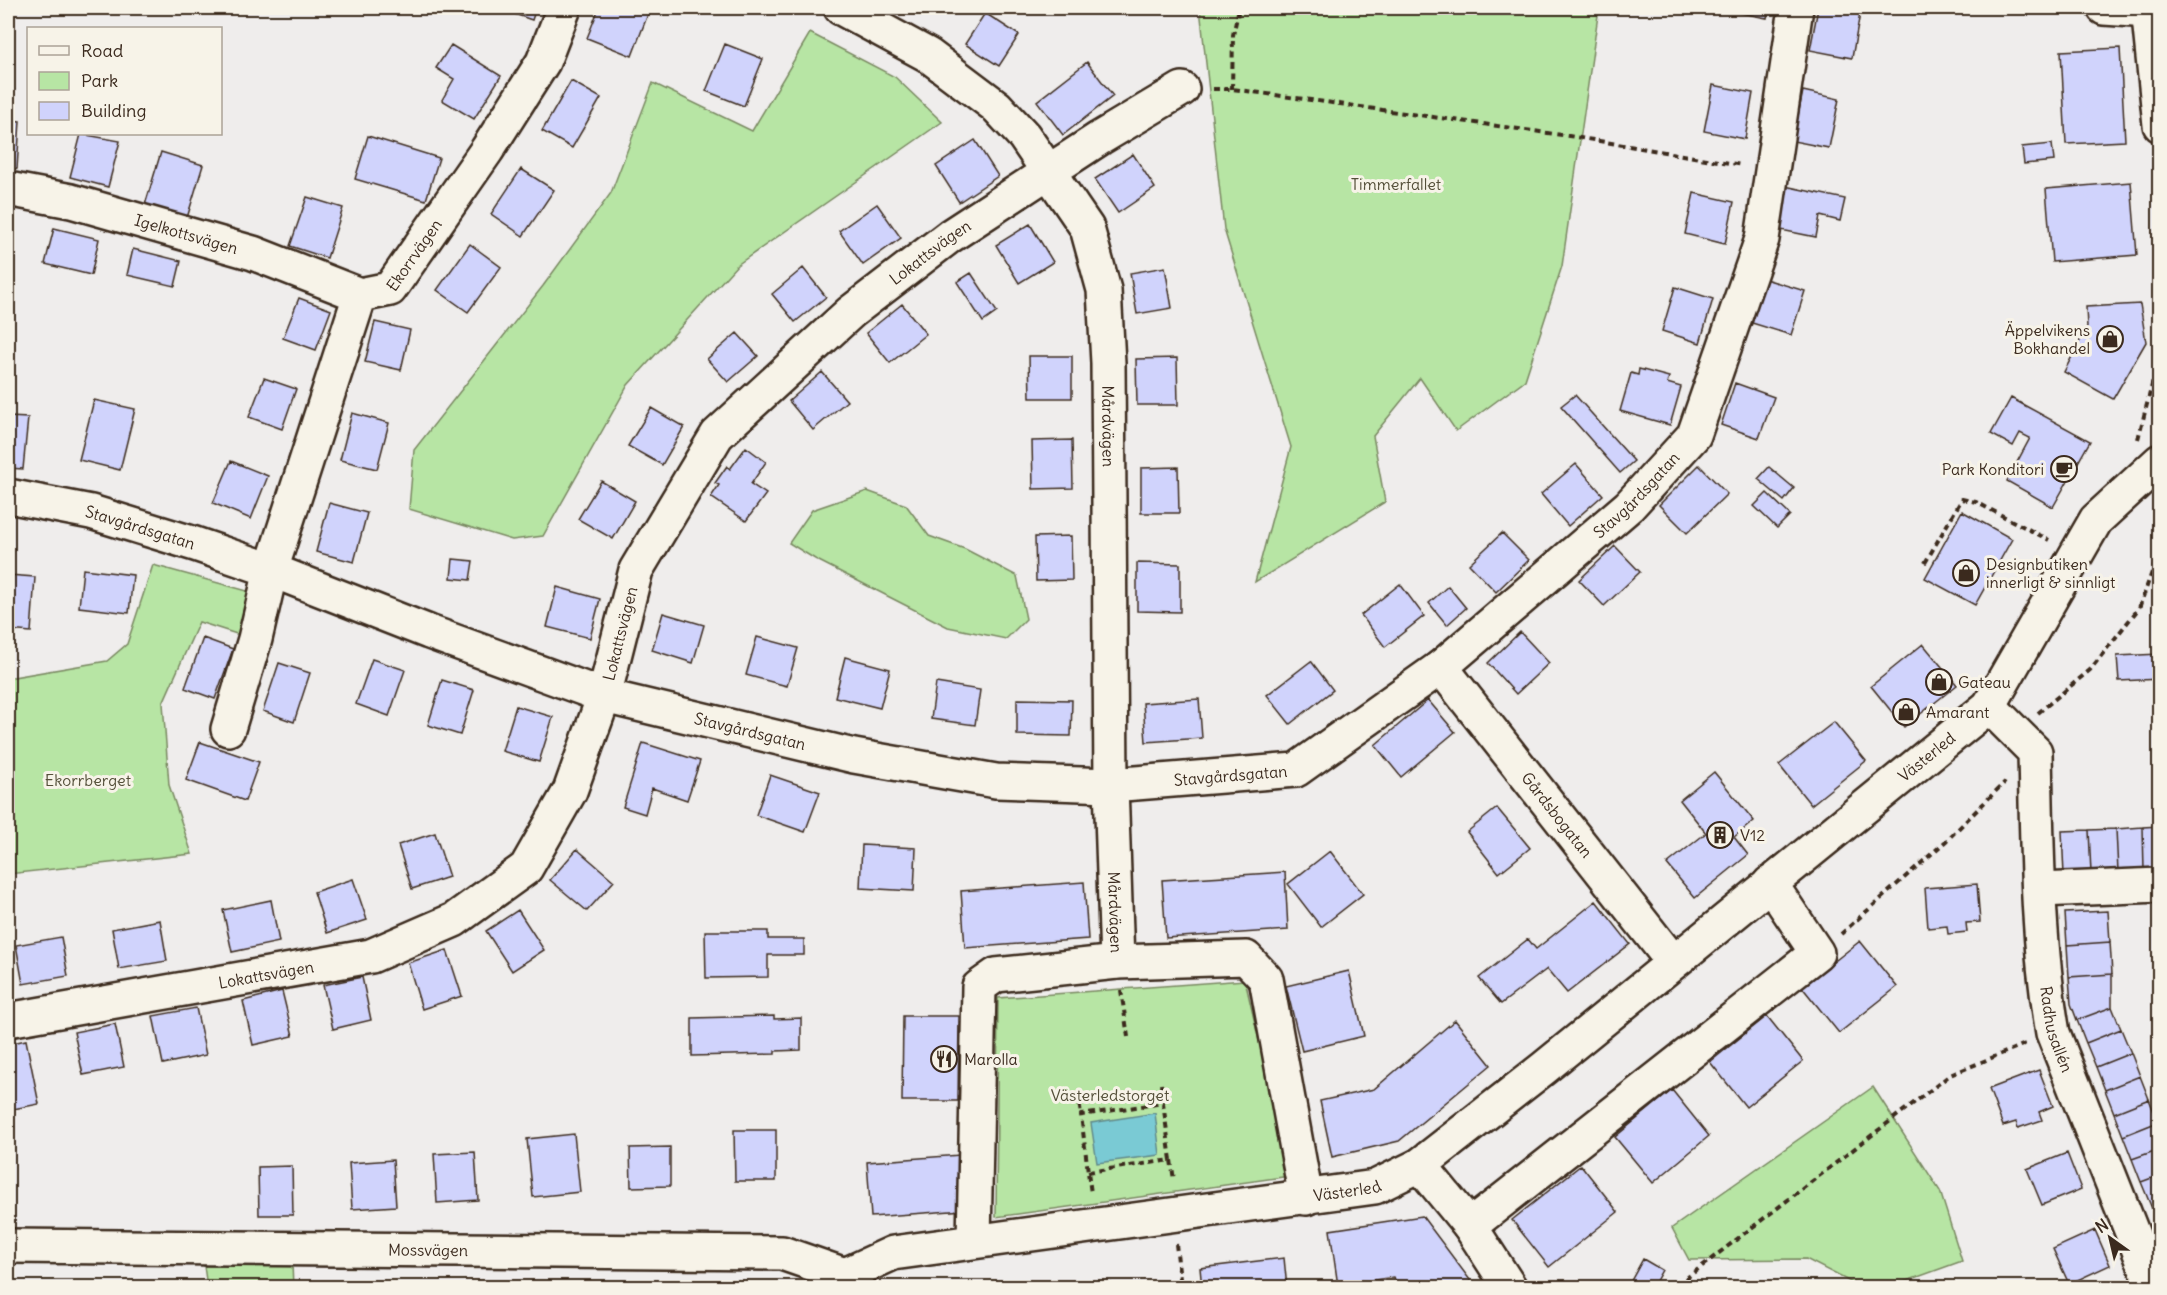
<svg xmlns="http://www.w3.org/2000/svg" width="2167" height="1295" viewBox="0 0 2167 1295" font-family="Delius,sans-serif">
<style>
.green{fill:#b7e5a4;stroke:#798861;stroke-width:1.5}
.water{fill:#7acad4;stroke:#618a8b;stroke-width:1.5}
.building{fill:#d0d3fc;stroke:#3b2a1e;stroke-width:1.5}
.lines{fill:none;stroke-linecap:round;stroke-linejoin:round}
.minor-casing{stroke:#3b2a1e;stroke-width:38}
.path{stroke:#3b2a1e;stroke-width:4;stroke-dasharray:6 4.5;stroke-linecap:butt}
.minor{stroke:#f7f3e8;stroke-width:33}
.labels{text-anchor:middle;stroke-width:6;stroke-linejoin:round;paint-order:stroke}
.park-label{font-size:16px;fill:#544f39;stroke:#f7f3e8}
.street-label{font-size:16px;fill:#3b2a1e;stroke:#f7f3e8}
.poi-label{font-size:16px;fill:#3b2a1e;stroke:#f7f3e8;text-anchor:start}
</style>
<rect width="100%" height="100%" fill="#efedec"/>
<filter id="ink" filterUnits="userSpaceOnUse"><feTurbulence type="fractalNoise" baseFrequency=".0167" numOctaves="2"/><feDisplacementMap in="SourceGraphic" scale="12" xChannelSelector="R" yChannelSelector="G"/><feConvolveMatrix kernelMatrix="1 2 1 2 8 2 1 2 1" color-interpolation-filters="sRGB"/></filter>
<g filter="url(#ink)">
<path class="green" d="M1200,8H1599L1562,266L1525,380L1456,431L1420,378L1373,436L1385,502L1255,582L1291,447L1224,229Z
M810,33L895,77L942,122L737,265L628,385L543,536L512,540L409,509L414,450L543,286L611,193L653,83L752,131Z
M867,491L906,505L929,536L965,549L1017,576L1026,619L1006,639L948,627L815,559L789,543L812,510Z
M153,565L251,592L243,636L199,622L163,703L169,785L192,854L8,874V678L107,661L127,644Z
M1245,980L1290,1176L996,1217L998,998Z
M1873,1087L1940,1191L1962,1261L1890,1287L1862,1288L1806,1259L1689,1260L1672,1228Z
M292,1264L293,1287H207L204,1266Z"/>
<path class="water" d="M1155,1113L1160,1155L1097,1163L1091,1123Z"/>
<path class="building" d="M497,8H536L532,20Z
M599,8H630L648,14L632,56L587,38Z
M912,8H928L925,14Z
M1725,8H1769L1767,18L1725,10Z
M1818,8H1861L1852,58L1810,50Z
M985,13L1019,35L999,66L965,44Z
M725,44L763,59L744,106L706,91Z
M451,45L501,76L474,119L442,100L454,79L436,68Z
M2120,48L2125,141L2066,144L2061,51Z
M1087,62L1113,96L1063,135L1037,101Z
M571,81L601,98L572,148L542,131Z
M1713,85L1753,93L1745,139L1704,131Z
M1803,91L1839,99L1829,148L1793,141Z
M8,120L20,121L17,169L8,168Z
M81,134L120,141L108,187L70,177Z
M368,136L439,158L426,200L355,179Z
M975,140L998,176L959,202L936,166Z
M2052,144L2054,161L2024,164L2022,147Z
M161,152L203,165L187,218L145,205Z
M1133,154L1155,188L1118,213L1095,179Z
M521,169L554,190L523,236L491,214Z
M2131,182L2137,255L2052,262L2046,189Z
M1785,186L1845,199L1840,221L1820,216L1816,237L1776,229Z
M1694,193L1734,202L1725,244L1685,234Z
M307,197L343,208L327,258L290,246Z
M877,204L901,238L863,265L839,231Z
M8,219L11,220L8,240Z
M1030,224L1053,262L1019,283L996,245Z
M54,228L99,239L91,275L45,264Z
M470,244L501,267L468,312L437,290Z
M133,249L181,261L175,286L127,275Z
M1165,267L1172,308L1137,314L1130,273Z
M803,268L826,297L795,322L772,294Z
M971,273L997,312L983,322L957,282Z
M1765,279L1805,291L1791,335L1752,323Z
M1675,287L1713,299L1700,343L1662,331Z
M299,298L331,310L316,350L283,338Z
M902,304L926,334L890,363L866,333Z
M2140,304L2146,342L2113,399L2064,372L2087,327L2086,307Z
M375,322L410,330L401,370L365,362Z
M737,333L758,356L728,382L707,359Z
M1029,356H1072V398H1030Z
M1177,358L1178,405H1137L1136,359Z
M1639,369L1669,377L1667,383L1681,387L1670,425L1620,411L1631,373L1638,375Z
M822,372L847,401L813,430L789,401Z
M264,378L296,389L282,429L249,417Z
M1735,383L1774,397L1759,438L1721,425Z
M1575,395L1634,461L1620,473L1561,406Z
M2011,398L2090,441L2053,507L2007,481L2030,438L2020,433L2013,446L1991,434Z
M94,400L135,409L120,470L79,460Z
M651,408L684,427L662,465L628,446Z
M352,413L389,423L377,469L340,460Z
M8,417L28,418L23,469L8,468Z
M1072,440L1073,488L1033,489L1032,441Z
M746,447L766,462L751,484L766,494L746,521L711,497L719,485L715,483L727,466L730,469Z
M231,461L268,476L251,519L213,503Z
M1576,464L1603,495L1568,526L1541,494Z
M1699,465L1727,494L1687,533L1659,505Z
M1178,467L1179,513H1141V468Z
M1769,467L1794,488L1784,501L1758,479Z
M601,481L635,501L613,539L578,519Z
M1767,493L1790,515L1777,528L1754,506Z
M329,503L367,513L354,562L316,552Z
M1962,511L2012,539L1975,605L1925,578Z
M1502,533L1529,560L1496,592L1469,564Z
M1071,536L1072,580L1036,581L1035,537Z
M1615,546L1640,572L1604,606L1579,580Z
M453,559L473,561L470,580L451,578Z
M1137,563L1180,564V612L1137,611Z
M83,569L133,575L129,613L79,607Z
M8,575L35,577L31,632L8,630Z
M1400,584L1424,616L1385,647L1361,615Z
M1448,586L1466,608L1447,625L1429,603Z
M557,587L600,599L590,638L547,627Z
M663,613L704,625L693,663L652,650Z
M1520,632L1549,663L1516,694L1488,663Z
M757,637L798,648L787,686L746,675Z
M203,638L233,649L215,699L185,688Z
M1923,644L1957,685L1904,727L1871,686Z
M2160,654V679L2119,681L2117,656Z
M845,657L890,669L880,708L835,697Z
M372,659L405,670L389,716L356,704Z
M1311,661L1333,690L1290,724L1267,695Z
M279,663L310,673L294,722L263,711Z
M442,680L474,690L460,735L428,725Z
M936,683L980,690L975,725L931,719Z
M1017,699L1072,700L1071,736L1017,735Z
M1199,699L1202,738L1146,742L1143,703Z
M1428,700L1455,732L1401,777L1375,745Z
M516,706L553,717L539,762L502,751Z
M1834,722L1866,761L1811,805L1779,765Z
M200,742L259,762L245,801L186,780Z
M643,743L700,761L687,800L652,788L645,814L623,807Z
M1714,772L1754,821L1734,837L1748,855L1695,898L1667,864L1706,833L1680,800Z
M770,775L820,792L805,832L756,815Z
M1497,808L1530,848L1499,873L1467,832Z
M2160,826V870L2144,871L2143,827Z
M2143,827L2144,871L2118,872L2116,829Z
M2116,829L2118,872L2091,873L2089,830Z
M2089,830L2091,873L2064,875L2062,831Z
M435,833L449,877L412,889L398,845Z
M862,845L916,848L914,891L860,888Z
M577,849L614,881L587,911L550,880Z
M1330,851L1363,894L1321,927L1288,884Z
M1285,872L1288,930L1166,938L1162,880Z
M353,879L367,920L327,933L314,892Z
M1084,882L1088,939L965,948L961,891Z
M1977,884L1980,922L1966,923L1967,932L1948,934L1947,926L1928,928L1925,888Z
M271,900L279,942L232,952L223,910Z
M1596,901L1630,944L1567,993L1547,969L1501,1004L1479,978L1528,939L1536,949Z
M518,910L544,950L512,971L486,931Z
M2108,911L2110,942L2067,945L2065,913Z
M160,920L167,961L119,969L112,929Z
M705,931H768V939H804V955H768V977L706,978Z
M61,937L68,976L23,984L16,945Z
M1860,941L1897,987L1839,1033L1802,987Z
M2110,942L2112,974L2069,977L2067,945Z
M447,950L462,996L422,1009L408,963Z
M1349,971L1364,1036L1302,1051L1286,986Z
M2112,974V1007L2077,1020L2071,1004L2069,977Z
M362,977L371,1020L333,1029L323,985Z
M282,991L293,1036L253,1045L243,1001Z
M2112,1007L2121,1029L2086,1043L2077,1020Z
M196,1008L206,1055L163,1064L153,1016Z
M774,1016V1019L801,1018V1050L775,1051V1054L692,1056V1018Z
M903,1016H959L958,1101H902Z
M1767,1016L1803,1061L1746,1107L1710,1062Z
M1455,1020L1491,1065L1399,1141L1332,1157L1320,1101L1374,1089Z
M115,1024L124,1067L83,1075L74,1032Z
M2121,1029L2131,1053L2096,1067L2086,1043Z
M26,1040L39,1104L8,1110V1044Z
M2131,1053L2140,1076L2105,1090L2096,1067Z
M2039,1070L2053,1106L2039,1112L2042,1120L2018,1128L2016,1122L2003,1126L1989,1089Z
M2140,1076L2149,1099L2114,1113L2105,1090Z
M1672,1090L1709,1136L1653,1183L1615,1137Z
M2149,1099L2158,1122L2123,1136L2114,1113Z
M2158,1122L2160,1149L2132,1159L2123,1136Z
M734,1130H776V1181H735Z
M574,1134L580,1192L533,1197L527,1139Z
M670,1147V1186L631,1187L630,1148Z
M2160,1149V1175L2141,1182L2132,1159Z
M475,1152L478,1200L437,1203L434,1154Z
M2067,1153L2081,1189L2042,1205L2027,1169Z
M960,1155L964,1210L871,1217L867,1162Z
M393,1160L396,1206L352,1209L349,1163Z
M1581,1165L1618,1212L1549,1267L1512,1220Z
M292,1166L293,1215H259L258,1167Z
M2160,1175V1202L2151,1206L2141,1182Z
M2160,1202V1228L2151,1206Z
M1422,1216L1476,1288H1402L1393,1277L1338,1286L1330,1230Z
M2095,1230L2110,1265L2069,1284L2053,1249Z
M1284,1258L1287,1288H1202L1200,1268Z
M1643,1259L1662,1270L1652,1288H1627Z
M1111,1283L1112,1288H1082Z"/>
<g class="lines">
<defs>
<g id="minor">
<path id="s1" d="M841,8L928,55L997,107L1024,136L1087,228L1104,290L1108,363L1111,785L1117,962"/>
<path d="M2104,8L2149,11"/>
<path d="M2148,8L2160,125"/>
<path id="s2" d="M8,189L71,201L253,253L360,295"/>
<path id="s3" d="M8,496L91,512L195,544L271,570L429,632L604,696L854,756L996,781L1111,785L1296,770L1441,667L1629,506L1694,435L1762,239L1796,8"/>
<path id="s4" d="M1441,667L1673,962"/>
<path id="s5" d="M1989,706L2035,752C2037,845 2037,941 2053,1033L2154,1288"/>
<path id="s6" d="M228,729L255,639L271,570L360,295L390,289L487,150L543,62L564,8"/>
<path d="M2040,890L2160,885"/>
<path id="s7" d="M8,1020L371,956L454,920L526,868L570,791L604,696L636,570L717,435L851,312L950,236L1100,138L1182,89"/>
<path d="M1420,1165L1470,1226L1510,1288"/>
<path d="M1470,1226L1817,953L1770,883"/>
<path d="M974,1241L979,987L996,975L1117,962L1246,958L1266,979L1306,1198"/>
<path id="s8" d="M8,1246L782,1253L845,1275"/>
<path id="s9" d="M834,1288L845,1275L893,1253L1375,1187L1420,1165L1544,1068L1989,706L2096,520L2160,461"/>
</g>
</defs>
<use href="#minor" class="minor-casing"/>
<path class="path" d="M1213,89H1232L1569,136L1742,165
M1232,89L1233,35L1239,8
M2138,439L2155,373
M1925,563L1962,499L1976,502L2049,540
M2038,713L2090,670L2139,608L2160,550
M1841,934L1946,841L2005,782
M1121,990L1128,1037
M1161,1084L1163,1103
M1078,1095L1081,1115
M1171,1160L1174,1180
M1088,1172L1171,1160L1163,1103L1081,1115L1088,1172L1091,1193
M1176,1244L1181,1288
M1680,1288L1684,1280L1950,1075L2025,1044"/>
<use href="#minor" class="minor"/>
</g>
</g>
<defs>
<symbol id="shop-ring" viewBox="-11 -11 22 22"><circle r="9.5" fill="#f7f3e8" stroke="#3b2a1e" stroke-width="1.5"/><path d="M-5-2.5h2.3a2.7 3.5 0 0 1 5.4 0H5L5.5 6h-11ZM-1.5-2.5h3a1.5 2.3 0 0 0-3 0Z" fill="#3b2a1e"/></symbol>
<symbol id="cafe-ring" viewBox="-11 -11 22 22"><circle r="9.5" fill="#f7f3e8" stroke="#3b2a1e" stroke-width="1.5"/><path d="M-5.5-4.5H6V0H3Q3 3.5 0 3.5H-2.5Q-5.5 3.5-5.5 0ZM3-3.2v2h1.7v-2ZM-6 4.5H4V6H-6Z" fill="#3b2a1e"/></symbol>
<symbol id="building-ring" viewBox="-11 -11 22 22"><circle r="9.5" fill="#f7f3e8" stroke="#3b2a1e" stroke-width="1.5"/><path d="M-4-6H4V6H1V3H-1V6H-4ZM-2.5-4.3h1.7v1.8h-1.7ZM.8-4.3h1.7v1.8H.8ZM-2.5-1h1.7V.8h-1.7ZM.8-1h1.7V.8H.8Z" fill="#3b2a1e"/></symbol>
<symbol id="restaurant-ring" viewBox="-11 -11 22 22"><circle r="9.5" fill="#f7f3e8" stroke="#3b2a1e" stroke-width="1.5"/><path d="M-5-6h1v4h1v-4h1v4h1v-4h1v5L-1.5 .5V6h-2V.5L-5-1ZM5-6V6H3V1.5H1.5Q1.5-4 5-6Z" fill="#3b2a1e"/></symbol>
</defs>
<g fill-rule="evenodd">
<use href="#shop-ring" x="2095" y="324" width="30" height="30"/>
<use href="#cafe-ring" x="2049" y="454" width="30" height="30"/>
<use href="#shop-ring" x="1951" y="558" width="30" height="30"/>
<use href="#shop-ring" x="1924" y="667" width="30" height="30"/>
<use href="#shop-ring" x="1891" y="697" width="30" height="30"/>
<use href="#building-ring" x="1705" y="820" width="30" height="30"/>
<use href="#restaurant-ring" x="929" y="1044" width="30" height="30"/>
</g>
<g class="labels">
<g class="park-label">
<text x="1396" y="190">Timmerfallet</text>
<text x="88" y="786">Ekorrberget</text>
<text x="1110" y="1101">Västerledstorget</text>
</g>
<g class="street-label">
<text dy="6" stroke="none"><textPath href="#s2" startOffset="184">Igelkottsvägen</textPath></text>
<text dy="6" stroke="none"><textPath href="#s6" startOffset="526">Ekorrvägen</textPath></text>
<text dy="6" stroke="none"><textPath href="#s7" startOffset="1306">Lokattsvägen</textPath></text>
<text dy="6" stroke="none"><textPath href="#s1" startOffset="537">Mårdvägen</textPath></text>
<text dy="6" stroke="none"><textPath href="#s3" startOffset="1770">Stavgårdsgatan</textPath></text>
<text dy="6" stroke="none"><textPath href="#s3" startOffset="136">Stavgårdsgatan</textPath></text>
<text dy="6" stroke="none"><textPath href="#s7" startOffset="802">Lokattsvägen</textPath></text>
<text dy="6" stroke="none"><textPath href="#s3" startOffset="780">Stavgårdsgatan</textPath></text>
<text dy="6" stroke="none"><textPath href="#s9" startOffset="1257">Västerled</textPath></text>
<text dy="6" stroke="none"><textPath href="#s3" startOffset="1266">Stavgårdsgatan</textPath></text>
<text dy="6" stroke="none"><textPath href="#s4" startOffset="188">Gårdsbogatan</textPath></text>
<text dy="6" stroke="none"><textPath href="#s1" startOffset="1023">Mårdvägen</textPath></text>
<text dy="6" stroke="none"><textPath href="#s7" startOffset="262">Lokattsvägen</textPath></text>
<text dy="6" stroke="none"><textPath href="#s5" startOffset="344">Radhusallén</textPath></text>
<text dy="6" stroke="none"><textPath href="#s9" startOffset="528">Västerled</textPath></text>
<text dy="6" stroke="none"><textPath href="#s8" startOffset="420">Mossvägen</textPath></text>
</g>
<g class="poi-label">
<text x="2090" y="336" text-anchor="end">Äppelvikens<tspan x="2090" dy="18">Bokhandel</tspan></text>
<text x="2044" y="475" text-anchor="end">Park Konditori</text>
<text x="1986" y="570">Designbutiken<tspan x="1986" dy="18">innerligt &amp; sinnligt</tspan></text>
<text x="1958" y="688">Gateau</text>
<text x="1926" y="718">Amarant</text>
<text x="1740" y="841">V12</text>
<text x="964" y="1065">Marolla</text>
</g>
</g>
<rect width="2167" height="1295" fill="none" stroke="#f7f3e8" stroke-width="30"/>
<rect x="15" y="15" width="2137" height="1265" fill="none" stroke="#3b2a1e" stroke-width="2" filter="url(#ink)"/>
<rect x="27" y="27" width="195" height="108" fill="#f7f3e8" stroke="#aca397" stroke-width="1.5"/>
<rect x="39" y="46" width="30" height="9" fill="#f7f3e8" stroke="#aca397" stroke-width="1.5"/>
<text x="81" y="57" font-size="18" fill="#3b2a1e">Road</text>
<rect x="39" y="72" width="30" height="18" fill="#b7e5a4" stroke="#aca397" stroke-width="1.5"/>
<text x="81" y="87" font-size="18" fill="#3b2a1e">Park</text>
<rect x="39" y="102" width="30" height="18" fill="#d0d3fc" stroke="#aca397" stroke-width="1.5"/>
<text x="81" y="117" font-size="18" fill="#3b2a1e">Building</text>
<g transform="translate(2110 1238) rotate(326)" stroke="#f7f3e8" stroke-width="4.5" paint-order="stroke">
<path d="M0-4.5L10 22L0 15L-10 22Z" fill="#3b2a1e"/>
<text y="-9" font-size="16" font-weight="bold" text-anchor="middle" fill="#3b2a1e">N</text>
</g>
</svg>
